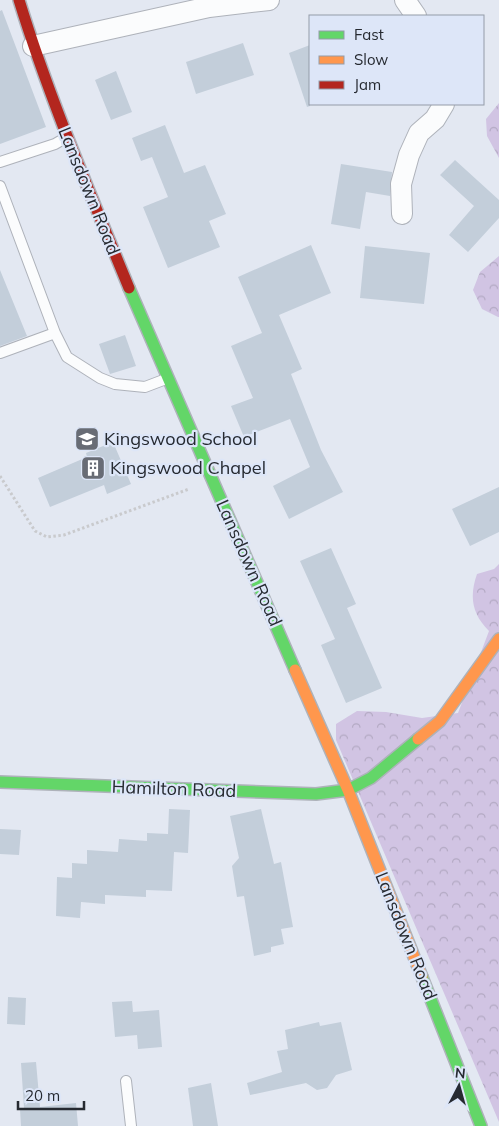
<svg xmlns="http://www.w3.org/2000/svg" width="499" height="1126" viewBox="0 0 499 1126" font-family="Mulish,sans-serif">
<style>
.forest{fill:url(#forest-crowns)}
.building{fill:#c3ceda}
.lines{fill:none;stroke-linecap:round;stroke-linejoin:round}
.lane-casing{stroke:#aeb2ba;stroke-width:12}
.street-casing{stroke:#aeb2ba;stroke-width:22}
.fast-casing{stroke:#aeb2ba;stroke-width:14}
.slow-casing{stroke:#aeb2ba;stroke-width:14}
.jam-casing{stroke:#aeb2ba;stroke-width:14}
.path{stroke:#c9cacd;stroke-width:3;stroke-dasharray:2.5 2.5;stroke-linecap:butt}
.lane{stroke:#fbfcfd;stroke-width:10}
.street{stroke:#fbfcfd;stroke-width:20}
.fast{stroke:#63d668;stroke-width:11}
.slow{stroke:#ff974d;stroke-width:11}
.jam{stroke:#b3261e;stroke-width:11}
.labels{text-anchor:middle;stroke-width:4.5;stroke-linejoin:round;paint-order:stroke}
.street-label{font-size:18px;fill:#262a31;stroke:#dde6f8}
.poi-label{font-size:18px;fill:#262a31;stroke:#dde6f8;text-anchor:start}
</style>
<defs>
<pattern id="forest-crowns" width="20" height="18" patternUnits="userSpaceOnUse" patternTransform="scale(1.25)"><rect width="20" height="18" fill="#d1c4e3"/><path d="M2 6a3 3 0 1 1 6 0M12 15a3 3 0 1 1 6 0" fill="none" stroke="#b3a9c3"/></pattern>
</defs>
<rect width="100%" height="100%" fill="#e3e8f2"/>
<path class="forest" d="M499,103V158L487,136L486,119Z
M499,256V317H498L482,309L473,290L480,272Z
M499,564V1122L336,740V724L357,711L386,712L422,718L458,713L489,631C472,614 469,597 477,574L494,569Z"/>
<path class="building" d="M2,10L46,127L0,144V11Z
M243,43L254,75L196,94L186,62Z
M310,45V106L307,107L289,53Z
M116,71L132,112L111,120L95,80Z
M165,125L184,173L205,165L226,214L209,221L220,247L168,268L143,207L168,197L152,157L141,161L132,138Z
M455,160L499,200V218L468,252L449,235L474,206L440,175Z
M341,164L392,172L390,196L366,192L360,229L331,224Z
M311,245L331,293L279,315L302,369L291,374L321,450L343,492L289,519L273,486L310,467L290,419L244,437L231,406L253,398L231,346L262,333L238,277Z
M365,246L430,253L424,304L360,298Z
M0,270L27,336L0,346Z
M125,335L136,366L110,374L99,344Z
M113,442L131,484L107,494L104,485L50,507L38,478L87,457L86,453Z
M499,487V532L470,546L452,509Z
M331,548L356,604L347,608L382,688L346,703L321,645L335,639L300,561Z
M169,809L190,810L188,853L174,852L172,891L146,890V897L105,895V904L81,902L80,918L56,916L57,877L72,878V863L87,864V850L118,852L119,839L147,841V833L168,834Z
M261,809L274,864L281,862L293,927L281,929L284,944L271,947V952L254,956L244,896L237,897L232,866L239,858L230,816Z
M0,829L21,830L19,855L0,854Z
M8,997L26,998L25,1025L7,1024Z
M132,1001L133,1012L159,1010L162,1047L138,1049L137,1035L115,1037L112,1002Z
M319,1022L320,1026L341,1022L352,1070L336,1075L327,1088L317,1090L306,1083L250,1095L247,1083L282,1072L277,1051L288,1049L285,1030Z
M36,1062L40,1107L76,1103L78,1126H21L20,1109L24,1108L21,1063Z
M211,1083L218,1126H193L188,1088Z"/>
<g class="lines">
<defs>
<path id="lane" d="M0,162L55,144L67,137
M0,186L55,333L67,357L100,378L115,384L145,387L166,379
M0,353L55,333
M126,1081L131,1126"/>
<path id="street" d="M405,0L416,16
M33,46L209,7L269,0
M402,214L401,184L409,155L419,133L435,119L444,104"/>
<path id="fast" d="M129,288L295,670
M0,782L316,794L348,790L371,778L418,739
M422,977L481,1126"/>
<path id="slow" d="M295,670L348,790L422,977
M418,739L440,721L499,639"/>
<path id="jam" d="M19,0C49,98 90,193 129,288"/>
</defs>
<use href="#lane" class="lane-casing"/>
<use href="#street" class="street-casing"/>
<use href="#fast" class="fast-casing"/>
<use href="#slow" class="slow-casing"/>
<use href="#jam" class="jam-casing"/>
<path class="path" d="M0,476L35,531L47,537L64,535L189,489"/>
<use href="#lane" class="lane"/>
<use href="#street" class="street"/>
<use href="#fast" class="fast"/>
<use href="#slow" class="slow"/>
<use href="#jam" class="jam"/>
</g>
<defs>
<symbol id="school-square" viewBox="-11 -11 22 22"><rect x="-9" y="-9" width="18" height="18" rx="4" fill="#686c75" stroke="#dde6f8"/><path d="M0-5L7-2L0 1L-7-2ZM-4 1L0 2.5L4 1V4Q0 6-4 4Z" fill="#fff"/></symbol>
<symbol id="building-square" viewBox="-11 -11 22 22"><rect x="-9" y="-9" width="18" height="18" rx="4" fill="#686c75" stroke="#dde6f8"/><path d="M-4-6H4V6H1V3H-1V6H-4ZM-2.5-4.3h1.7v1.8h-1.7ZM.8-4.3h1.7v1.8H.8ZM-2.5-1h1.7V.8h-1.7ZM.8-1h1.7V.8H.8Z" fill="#fff"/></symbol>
</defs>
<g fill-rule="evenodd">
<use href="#school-square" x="73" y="425" width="28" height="28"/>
<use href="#building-square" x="79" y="454" width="28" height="28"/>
</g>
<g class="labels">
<g class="street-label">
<text transform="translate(89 191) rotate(68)" y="6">Lansdown Road</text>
<text transform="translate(249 563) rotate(66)" y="6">Lansdown Road</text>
<text transform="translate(174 789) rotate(2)" y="6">Hamilton Road</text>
<text transform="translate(406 936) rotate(68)" y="6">Lansdown Road</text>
</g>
<g class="poi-label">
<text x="104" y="445">Kingswood School</text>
<text x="110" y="474">Kingswood Chapel</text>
</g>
</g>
<rect x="309" y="15" width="175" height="90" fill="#dde6f8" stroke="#949ba8"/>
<rect x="319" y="31" width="25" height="8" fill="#63d668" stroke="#949ba8"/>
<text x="354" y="40" font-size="15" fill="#262a31">Fast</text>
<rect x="319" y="56" width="25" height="8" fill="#ff974d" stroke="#949ba8"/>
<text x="354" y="65" font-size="15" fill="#262a31">Slow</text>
<rect x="319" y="81" width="25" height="8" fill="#b3261e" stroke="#949ba8"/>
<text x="354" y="90" font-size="15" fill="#262a31">Jam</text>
<g transform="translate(459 1086) rotate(6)" stroke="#dde6f8" stroke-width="4" paint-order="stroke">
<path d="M0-4L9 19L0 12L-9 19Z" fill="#262a31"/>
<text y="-8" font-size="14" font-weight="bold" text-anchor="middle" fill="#262a31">N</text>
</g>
<path d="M18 1101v8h66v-8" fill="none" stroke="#262a31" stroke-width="2.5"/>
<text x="25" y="1101" font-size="15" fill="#262a31" stroke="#dde6f8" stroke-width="4" paint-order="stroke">20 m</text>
</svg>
